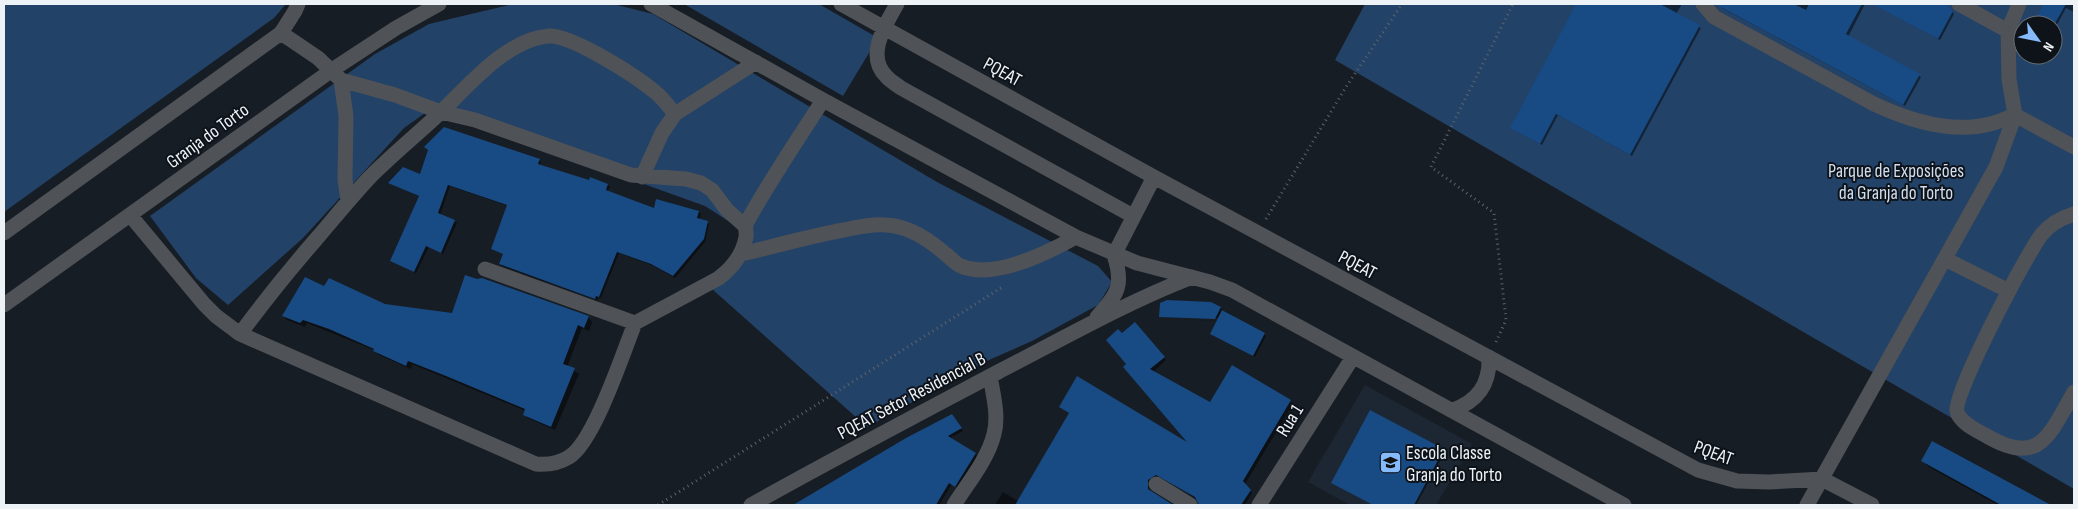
<svg xmlns="http://www.w3.org/2000/svg" width="2078" height="509" viewBox="0 0 2078 509" font-family="'Sofia Sans Condensed',sans-serif">
<style>
.built{fill:#1d2733}
.green{fill:#234268;fill-rule:evenodd}
.shadow{fill:#0007}
.building{fill:#184a83}
.lines{fill:none;stroke-linecap:round;stroke-linejoin:round}
.path{stroke:#5e636a;stroke-width:3;stroke-dasharray:1 4;stroke-linecap:butt}
.minor{stroke:#4f5256;stroke-width:15}
.labels{text-anchor:middle;stroke-width:4;stroke-linejoin:round;paint-order:stroke}
.street-label{font-size:19px;fill:#edf2f7;stroke:#0e131a}
.park-label{font-size:19px;fill:#d0deef;stroke:#0e131a}
.poi-label{font-size:19px;fill:#edf2f7;stroke:#0e131a;text-anchor:start}
</style>
<rect width="100%" height="100%" fill="#171d24"/>
<path class="built" d="M1365,385L1472,444L1436,505H1350L1308,482Z"/>
<path class="green" d="M4,4H286L274,18L4,212Z
M513,4H613L653,14L937,182L1098,266L1112,282L1098,305L1032,341L989,360L867,427L703,281L739,252L742,230L705,206L432,108L404,128L303,238L228,305L196,278L150,216L375,54L429,24Z
M684,4H819L878,38L843,96Z
M1365,4H2074V489L1335,60ZM2023,25H2053V55H2023Z"/>
<path class="shadow" d="M1578,4H1682L1676,14L1701,28L1632,156L1558,115L1542,145L1512,128Z
M1722,4H1865L1848,37L1921,77L1905,106L1722,8L1720,6Z
M1873,4H1944L1949,7L1954,14L1940,40Z
M2046,4H2074V12L2066,8L2053,32V25H2034Z
M539,160L541,162L540,166L590,182L608,185L610,187L607,192L654,210L699,212L701,214L699,220L709,224L705,242L675,278L654,266L619,253L601,298L599,297L597,300L502,266L500,264L504,254L493,249L508,206L450,186L440,215L457,223L443,254L429,247L416,273L391,261L420,197L392,184L421,176Z
M325,288L385,306L453,314L588,317L592,322L589,331L582,328L567,367L579,374L555,430L528,418L524,414L526,411L412,364L411,369L379,355L374,350L307,323L305,327L287,320L283,316Z
M1220,308L1266,336L1255,357L1213,335L1218,321L1163,318L1222,321V318L1161,316Z
M1135,324L1166,360L1153,372L1211,404L1233,367L1293,404L1245,484L1252,493L1245,505H1199L1200,501L1164,478H1155L1150,482L1149,488L1152,494L1170,505H995L1003,492L1018,501L1070,414L1060,407L1192,446L1128,364L1122,335Z
M954,418L963,431L949,438L978,456L958,488L952,484L939,505H795Z
M1443,450L1445,452L1416,505H1373L1334,484Z
M1923,461L2040,504L2039,505H1998L1929,467Z"/>
<path class="building" d="M1576,4H1660L1700,25L1630,155L1556,114L1540,144L1510,128Z
M1715,4H1794L1806,10L1809,4H1862L1846,34L1920,74L1903,105Z
M1872,4H1947L1953,11L1938,39Z
M2044,4H2066L2054,25H2032Z
M444,127L540,159L538,164L589,180L590,177L608,184L606,190L654,208L656,199L699,211L697,218L708,221L704,239L673,276L651,264L617,252L599,297L596,296L595,299L499,264L503,254L491,249L507,205L448,185L438,213L455,220L441,253L426,246L414,272L390,261L419,196L388,183L403,167L420,174L428,150L424,147Z
M465,275L477,279L482,278L589,316L584,328L578,325L563,364L575,368L551,427L523,415L525,409L446,376L408,361L406,366L373,351L374,349L329,329L303,320L300,323L282,316L305,277L324,286L329,278L385,304L452,313Z
M1167,300L1211,302L1221,307L1215,319L1159,317L1160,303Z
M1222,310L1265,333L1253,356L1210,334Z
M1135,322L1165,357L1150,369L1210,402L1232,365L1291,400L1243,481L1251,490L1241,505H1199L1195,497L1156,475L1148,480V489L1173,505H1015L1069,413L1059,407L1077,376L1187,442L1123,367L1126,364L1106,340L1118,329L1122,333Z
M1370,410L1444,449L1414,505H1373L1331,483Z
M952,414L962,428L948,436L976,453L955,487L949,483L936,505H793L906,438Z
M1932,441L2051,505H2001L1921,461Z"/>
<g class="lines">
<path class="path" d="M1266,219L1346,87L1402,4
M1496,342L1506,320L1494,213L1431,167L1513,4
M658,505L1004,286"/>
<path class="minor" d="M651,4L823,100L1078,238L1137,263L1210,282L1232,290L1624,505
M841,4L1154,177L1698,470L1737,481L1769,482L1822,479L1872,505
M897,4C886,24 865,55 886,76C890,81 896,84 901,88L1133,216
M1703,4L1714,17L1874,104C1908,120 1951,134 1990,124C1998,122 2007,118 2015,115L2074,147
M1959,4L2008,31
M281,33L318,58L341,80L395,95L441,112L475,120L631,175L686,179L701,183L712,190L727,210L745,226
M341,80L346,116L345,179L348,201
M642,177L662,133L675,114L756,62
M2074,214C2061,218 2051,223 2042,234C2028,251 1953,394 1957,411C1959,422 1976,430 1985,435C2040,468 2049,435 2074,392
M130,215L204,304L216,316L240,334L536,464C548,465 558,464 569,457C594,442 623,353 635,323L719,278C732,268 743,254 746,237C747,232 744,227 747,222C770,180 797,141 823,100
M4,233L281,33L295,11L298,4
M741,254C776,246 810,236 844,230C858,227 872,224 886,225C907,226 928,239 943,252C949,256 955,264 961,266C994,280 1047,253 1076,237
M1945,259L2009,291
M485,269L635,323
M4,305L332,70L396,28L439,4
M1097,317C1118,294 1124,285 1114,255L1154,177
M240,334C265,300 291,268 318,237C336,216 352,196 370,177C394,153 419,133 443,110C471,83 508,39 549,36C572,35 636,76 655,92C663,98 669,107 675,114
M1453,410C1478,401 1490,384 1489,357
M1156,484L1190,505
M751,505C833,459 915,416 998,372C1062,339 1125,303 1192,277
M954,505C968,483 988,459 994,434C999,416 993,394 990,376
M1259,505L1353,357
M1807,505L1996,167L2015,115L2009,79L2008,31L2019,4"/>
</g>
<defs>
<symbol id="school-square" viewBox="-11 -11 22 22"><rect x="-9" y="-9" width="18" height="18" rx="4" fill="#86bbfb" stroke="#0e131a"/><path d="M0-5L7-2L0 1L-7-2ZM-4 1L0 2.5L4 1V4Q0 6-4 4Z" fill="#111"/></symbol>
</defs>
<g fill-rule="evenodd">
<use href="#school-square" x="1378" y="450" width="25" height="25"/>
</g>
<g class="labels">
<g class="street-label">
<text transform="translate(1003 71) rotate(29)" y="7">PQEAT</text>
<text transform="translate(207 135) rotate(-36)" y="7">Granja do Torto</text>
<text transform="translate(1358 264) rotate(28)" y="7">PQEAT</text>
<text transform="translate(911 395) rotate(-28)" y="7">PQEAT Setor Residencial B</text>
<text transform="translate(1289 420) rotate(-58)" y="7">Rua 1</text>
<text transform="translate(1714 452) rotate(20)" y="7">PQEAT</text>
</g>
<g class="park-label">
<text x="1896" y="177">Parque de Exposições<tspan x="1896" dy="22">da Granja do Torto</tspan></text>
</g>
<g class="poi-label">
<text x="1406" y="459">Escola Classe<tspan x="1406" dy="22">Granja do Torto</tspan></text>
</g>
</g>
<rect width="2078" height="509" fill="none" stroke="#edf2f7" stroke-width="10"/>
<g transform="translate(2038 40) rotate(123)"><circle r="24" fill="#0e131a" stroke="#676c72"/>
<path d="M0-4L9 19L0 12L-9 19Z" fill="#86bbfb"/>
<text y="-8" font-size="14" font-weight="bold" text-anchor="middle" fill="#edf2f7">N</text>
</g>
</svg>
